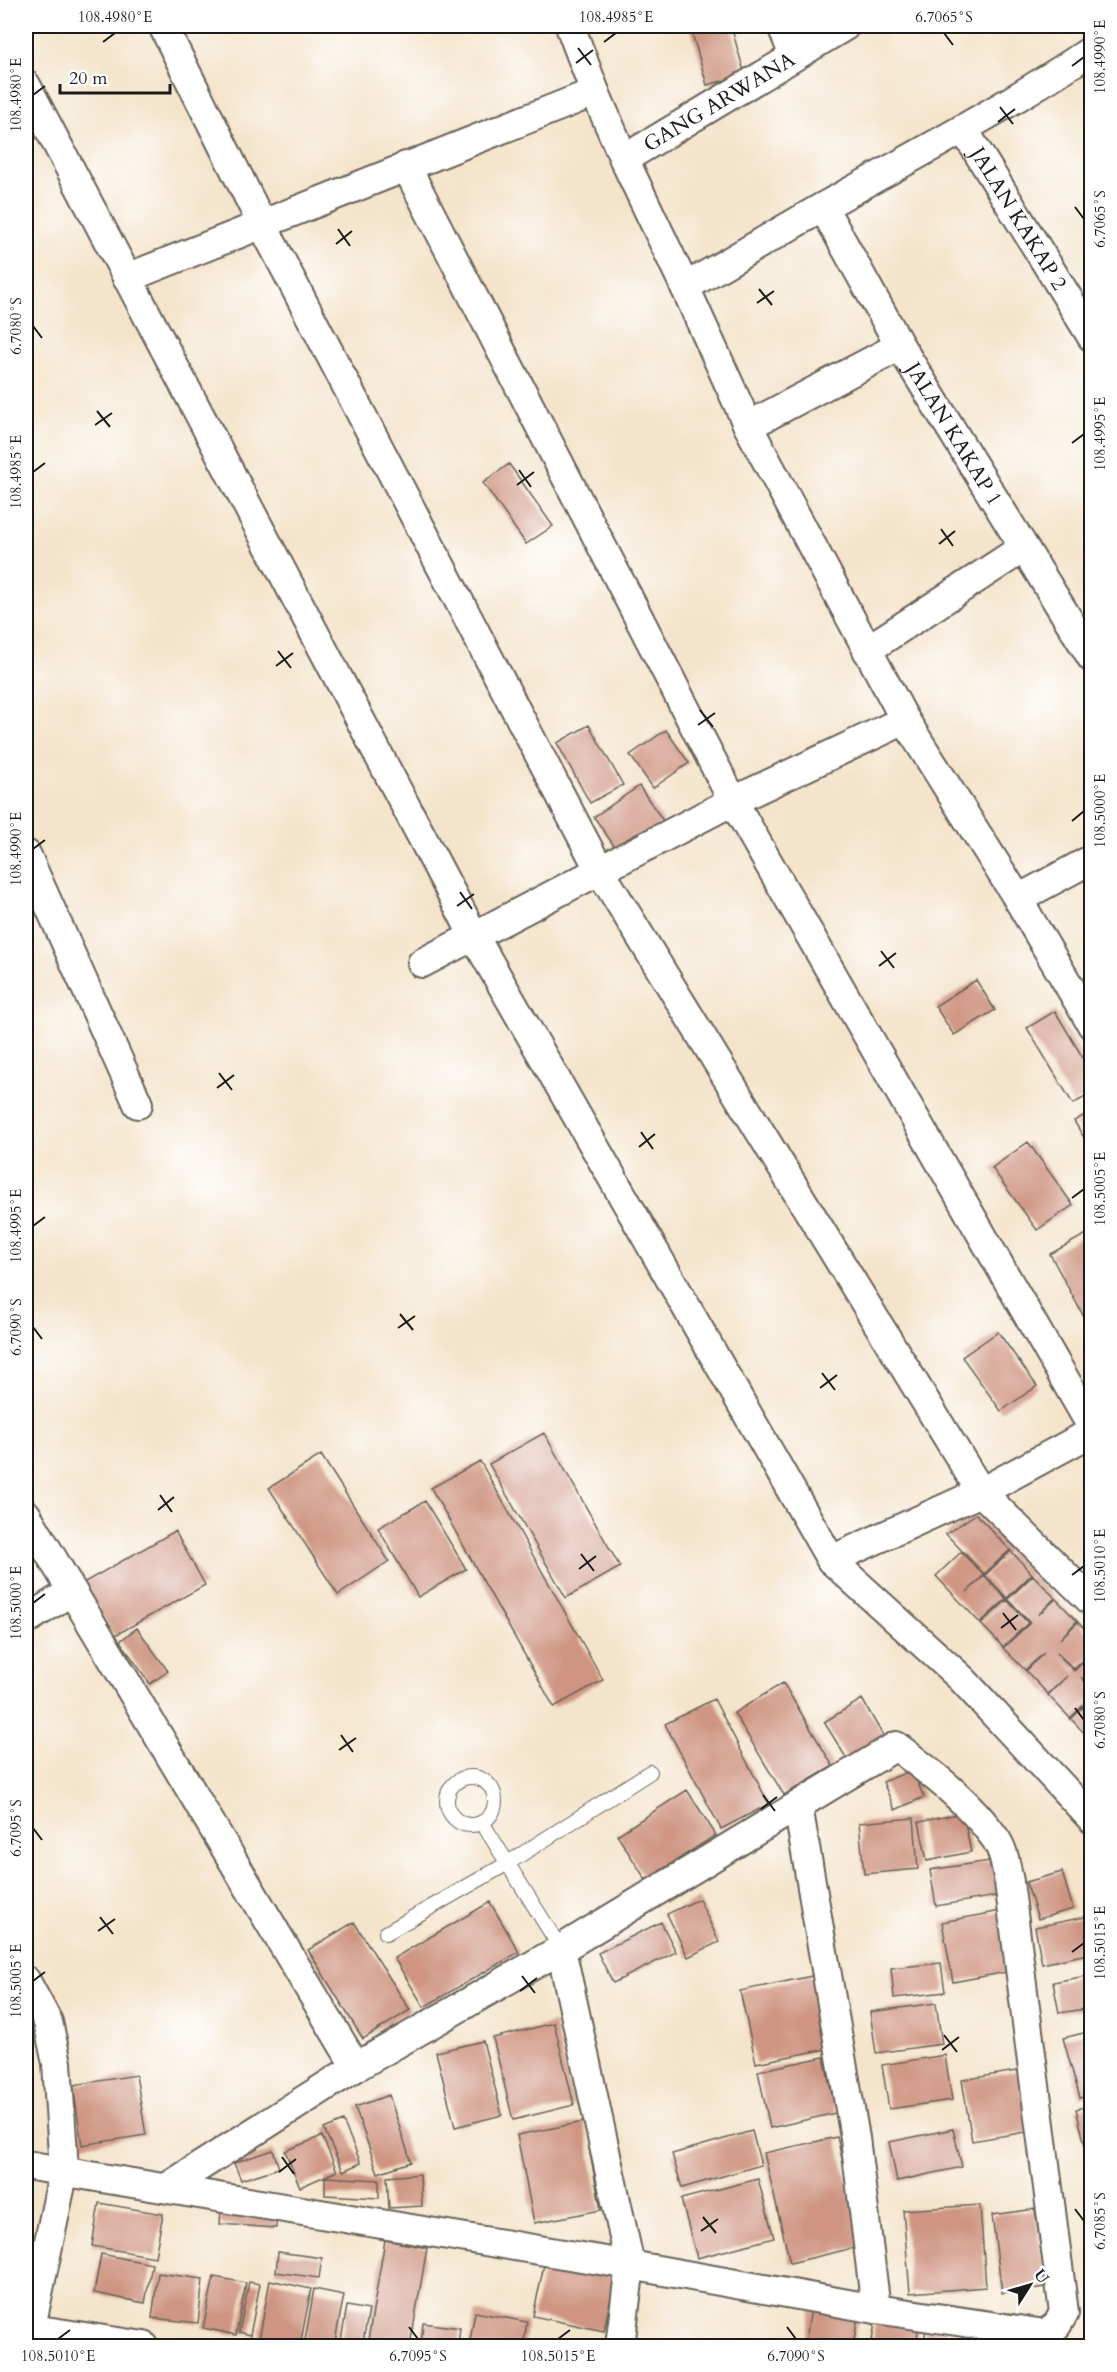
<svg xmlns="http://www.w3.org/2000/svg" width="1117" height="2372" viewBox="0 0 1117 2372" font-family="Cardo,serif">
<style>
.building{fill:#cf9582}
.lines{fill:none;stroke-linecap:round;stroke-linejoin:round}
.service-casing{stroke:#686259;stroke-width:16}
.minor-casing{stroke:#686259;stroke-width:32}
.service{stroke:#fff;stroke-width:14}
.minor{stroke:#fff;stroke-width:28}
.ticks{fill:none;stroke:#1c1c1c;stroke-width:2}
.labels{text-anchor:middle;stroke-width:4.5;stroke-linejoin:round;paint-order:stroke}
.street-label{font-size:21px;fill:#1c1c1c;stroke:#fff}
.neatline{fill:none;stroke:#1c1c1c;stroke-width:2}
.ticks-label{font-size:15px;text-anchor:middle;fill:#1c1c1c}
</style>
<rect width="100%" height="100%" fill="#fff"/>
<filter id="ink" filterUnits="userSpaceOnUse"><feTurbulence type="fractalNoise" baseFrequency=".0167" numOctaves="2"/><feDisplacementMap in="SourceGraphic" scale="12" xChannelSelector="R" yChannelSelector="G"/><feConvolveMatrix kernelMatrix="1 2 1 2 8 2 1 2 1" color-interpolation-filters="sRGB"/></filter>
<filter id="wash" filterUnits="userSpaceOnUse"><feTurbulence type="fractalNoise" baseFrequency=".008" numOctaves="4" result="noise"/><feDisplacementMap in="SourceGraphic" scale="24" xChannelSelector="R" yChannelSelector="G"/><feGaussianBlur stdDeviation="1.35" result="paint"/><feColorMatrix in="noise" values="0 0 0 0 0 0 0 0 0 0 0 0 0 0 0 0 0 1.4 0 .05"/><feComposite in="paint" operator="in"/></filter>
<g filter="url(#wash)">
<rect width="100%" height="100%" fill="#f4e4cb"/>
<g id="blocks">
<path class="building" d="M690,26H731L745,75L707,85Z
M509,464L553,526L526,544L483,483Z
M589,725L623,785L590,803L557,743Z
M666,730L689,763L653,788L630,755Z
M639,786L664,822L619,853L594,817Z
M976,980L995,1010L954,1035L935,1006Z
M1055,1011L1092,1073V1093L1073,1104L1027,1028Z
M1092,1111V1151L1074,1121Z
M1028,1142L1073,1205L1037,1230L992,1168Z
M1090,1232L1092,1310L1083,1315L1050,1254Z
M998,1332L1037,1386L1001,1411L962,1357Z
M544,1433L620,1567L566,1598L489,1464Z
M321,1455L389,1561L338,1595L269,1488Z
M480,1461L603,1680L554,1707L431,1488Z
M425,1501L466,1569L418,1597L378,1528Z
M976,1514L1010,1550L984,1574L946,1534Z
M175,1531L205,1585L114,1636L83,1583Z
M1011,1551L1032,1574L1007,1598L985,1575Z
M961,1552L984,1575L967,1592L984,1576L1006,1599L980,1623L936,1576Z
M1033,1575L1055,1598L1038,1615L1056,1599L1077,1621L1060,1639L1078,1622L1092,1637V1653L1074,1669L1057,1653L1074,1671L1092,1654V1688L1081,1677L1092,1689V1697L1070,1718L1048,1695L1067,1676L1048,1694L1026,1671L1044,1653L1025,1670L1003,1648L1030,1623L1008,1599Z
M1007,1600L1028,1623L1003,1647L981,1624Z
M137,1628L168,1671L150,1684L120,1641Z
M783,1683L833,1766L784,1795L734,1713Z
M714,1699L769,1804L721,1829L665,1724Z
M862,1699L884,1737L847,1759L824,1722Z
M1092,1699V1741L1071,1719Z
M912,1770L924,1797L895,1810L883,1782Z
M687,1790L716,1835L646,1880L617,1835Z
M963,1813L971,1852L927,1861L919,1822Z
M914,1818L918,1869L864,1874L859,1823Z
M996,1860L1003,1895L936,1906L930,1870Z
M1062,1872L1073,1909L1038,1919L1026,1882Z
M699,1899L719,1942L688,1957L667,1914Z
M490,1902L519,1952L424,2007L394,1958Z
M1001,1911L1012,1971L953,1982L942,1922Z
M1090,1916L1092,1953L1042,1964L1035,1927Z
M354,1922L410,2010L363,2039L308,1950Z
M661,1922L676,1952L613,1983L598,1953Z
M941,1963L945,1992L894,1998L891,1968Z
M1092,1975V2008L1059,2013L1053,1982Z
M812,1976L827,2049L756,2063L740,1991Z
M936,2003L942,2044L876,2053L870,2012Z
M554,2023L574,2105L513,2120L493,2038Z
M1092,2031V2095L1080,2098L1063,2038Z
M483,2041L502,2115L455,2127L436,2052Z
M945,2055L952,2100L889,2109L882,2065Z
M824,2057L836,2113L770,2128L758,2071Z
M1028,2069L1038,2130L972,2141L962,2080Z
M136,2075L146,2135L82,2145L73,2085Z
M389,2095L411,2162L378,2173L355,2107Z
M1092,2105V2169H1091L1076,2109Z
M343,2121L361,2163L343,2171L324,2129Z
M584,2122L601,2210L534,2223L517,2135Z
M953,2129L962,2167L897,2181L889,2142Z
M752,2131L761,2165L682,2188L672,2154Z
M322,2136L337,2171L300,2187L285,2151Z
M837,2137L862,2246L790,2263L764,2153Z
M273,2150L279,2168L241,2180L234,2163Z
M420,2174L422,2206L389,2208L387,2177Z
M325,2177L379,2180V2198L325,2195Z
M758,2179L774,2238L697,2258L681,2199Z
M99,2203L163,2214L155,2257L92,2246Z
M980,2205L986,2287L910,2293L903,2210Z
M221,2208L277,2211L276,2228L220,2224Z
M1035,2209L1046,2287L1002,2293L992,2215Z
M385,2240L427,2248L410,2346H367Z
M278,2252L322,2258L319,2278L276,2272Z
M101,2254L152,2264L145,2303L94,2293Z
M546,2256L616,2271L604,2331L533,2316Z
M158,2273L203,2279L198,2323L152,2318Z
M214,2277L246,2283L236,2335L203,2328Z
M270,2280L311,2289L300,2346L259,2340Z
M249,2282L260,2284L250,2335L239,2332Z
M314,2289L344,2295L334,2346H304Z
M347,2306L369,2310L362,2346H340Z
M811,2308L858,2317L853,2346H805Z
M475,2312L527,2322L523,2346H469Z
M876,2317L919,2324L916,2346H871Z
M423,2323L460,2328L458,2346H421Z
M926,2329L963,2335L961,2346H923Z
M969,2333L994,2336L993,2346H967Z"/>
</g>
</g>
<g filter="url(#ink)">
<use href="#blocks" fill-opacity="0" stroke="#686259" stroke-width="1.5"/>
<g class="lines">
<defs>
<path id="service" d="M447 1801a24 24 0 1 1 48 0a24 24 0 1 1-48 0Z
M483,1824L561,1949
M386,1933L508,1863L650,1772"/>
<g id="minor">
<path d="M163,26L262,224L599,869L981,1492L1092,1602"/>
<path d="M570,26L595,92L624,159L685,287L748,426L905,720L1018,899L1092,1025"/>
<path d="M782,26L794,56"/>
<path d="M26,85L474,936L831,1560L962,1679L1092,1819"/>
<path id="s1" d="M964,130L1092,337"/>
<path id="s2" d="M624,159L845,26"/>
<path d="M406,166L733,801L1092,1427"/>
<path id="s3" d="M823,207L900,346L1092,658"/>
<path d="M127,278L595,92"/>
<path d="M685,287C731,261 777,233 823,207C914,156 1005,108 1092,50"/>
<path d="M748,426L900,346"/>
<path d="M867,650L1023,548"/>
<path d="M26,854L138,1104"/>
<path d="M1018,899L1092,859"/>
<path d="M422,963L733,801L905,720"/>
<path d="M26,1514L356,2067"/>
<path d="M831,1560L981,1492L1092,1432"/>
<path d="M26,1620L72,1591"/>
<path d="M798,1806L855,2138L876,2309"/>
<path d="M561,1949L630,2265L620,2346"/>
<path d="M26,1981L48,2022L57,2063L64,2170L27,2346"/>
<path d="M26,2165L108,2179L630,2265L876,2309L1045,2334L1057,2325L1064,2313L1009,1882C1006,1867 1004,1850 995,1838C969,1801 931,1773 896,1746L561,1949L356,2067L166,2188"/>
<path d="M26,2328L144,2346"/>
</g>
</defs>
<use href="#service" class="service-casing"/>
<use href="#minor" class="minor-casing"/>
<use href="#service" class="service"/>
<use href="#minor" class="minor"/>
</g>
</g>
<path class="ticks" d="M944,33L953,45M103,42L115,33M604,42L616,33M578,48L591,65M576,63L593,50M1072,66L1084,57M33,95L45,86M1000,107L1013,124M998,122L1015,109M1075,207L1084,219M338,229L350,246M336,244L352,231M759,289L772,305M757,303L774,291M33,326L42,338M97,411L110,427M95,425L112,413M1072,443L1084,434M519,470L531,487M33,472L45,463M517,485L534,472M941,529L953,546M939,544L955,531M278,651L291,668M276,666L293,653M700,710L713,727M698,725L715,713M1072,821L1084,811M33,849L45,840M460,892L472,909M457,906L474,894M881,951L894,968M879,966L896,953M219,1073L232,1090M217,1088L234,1075M641,1132L653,1149M639,1147L655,1134M1072,1198L1084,1189M33,1226L45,1217M400,1314L413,1330M33,1327L42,1339M398,1328L415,1316M822,1373L835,1390M820,1388L837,1375M160,1495L172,1512M158,1510L174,1497M581,1554L594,1571M579,1569L596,1556M1072,1575L1084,1566M33,1603L45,1594M1003,1613L1016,1630M1001,1628L1018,1615M1075,1708L1084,1720M341,1735L353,1752M339,1750L356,1738M763,1795L775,1811M761,1809L777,1797M33,1828L42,1840M100,1917L113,1934M98,1931L115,1919M1072,1952L1084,1943M522,1976L535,1993M33,1981L45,1972M520,1991L537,1978M944,2035L957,2052M942,2050L959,2037M282,2157L294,2174M279,2172L296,2159M1075,2209L1084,2221M703,2217L716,2233M701,2231L718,2219M409,2327L418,2339M787,2327L796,2339M58,2339L70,2330M558,2339L570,2330"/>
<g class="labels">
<g class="street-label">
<text dy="7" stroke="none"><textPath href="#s2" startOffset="111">GANG ARWANA</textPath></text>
<text dy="7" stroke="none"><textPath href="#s1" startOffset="104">JALAN KAKAP 2</textPath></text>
<text dy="7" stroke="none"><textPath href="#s3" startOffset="262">JALAN KAKAP 1</textPath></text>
</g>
</g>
<rect width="1117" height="2372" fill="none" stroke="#fff" stroke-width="66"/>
<g transform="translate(1030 2285) rotate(53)" stroke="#ffffff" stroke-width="4.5" paint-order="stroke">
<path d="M0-4.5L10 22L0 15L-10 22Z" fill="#1c1c1c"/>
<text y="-9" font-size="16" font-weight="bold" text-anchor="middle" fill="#1c1c1c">U</text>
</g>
<path d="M60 84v9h110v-9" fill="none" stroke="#1c1c1c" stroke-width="3"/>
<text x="69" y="84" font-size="18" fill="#1c1c1c" stroke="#ffffff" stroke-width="4.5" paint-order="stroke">20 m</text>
<rect x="33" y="33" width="1051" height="2306" class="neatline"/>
<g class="ticks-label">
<text x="115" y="22">108.4980°E</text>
<text x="616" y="22">108.4985°E</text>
<text x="944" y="22">6.7065°S</text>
<text transform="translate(1100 57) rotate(-90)" y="5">108.4990°E</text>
<text transform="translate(16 95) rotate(-90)" y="5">108.4980°E</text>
<text transform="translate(1100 219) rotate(-90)" y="5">6.7065°S</text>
<text transform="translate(16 326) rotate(-90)" y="5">6.7080°S</text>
<text transform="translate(1100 434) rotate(-90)" y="5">108.4995°E</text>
<text transform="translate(16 472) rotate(-90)" y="5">108.4985°E</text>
<text transform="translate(1100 811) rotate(-90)" y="5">108.5000°E</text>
<text transform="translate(16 849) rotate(-90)" y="5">108.4990°E</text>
<text transform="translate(1100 1189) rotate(-90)" y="5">108.5005°E</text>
<text transform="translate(16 1226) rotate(-90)" y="5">108.4995°E</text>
<text transform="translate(16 1327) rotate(-90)" y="5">6.7090°S</text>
<text transform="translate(1100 1566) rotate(-90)" y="5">108.5010°E</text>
<text transform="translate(16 1603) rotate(-90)" y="5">108.5000°E</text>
<text transform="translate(1100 1720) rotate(-90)" y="5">6.7080°S</text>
<text transform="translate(16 1828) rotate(-90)" y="5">6.7095°S</text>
<text transform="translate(1100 1943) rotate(-90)" y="5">108.5015°E</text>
<text transform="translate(16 1981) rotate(-90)" y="5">108.5005°E</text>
<text transform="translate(1100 2221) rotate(-90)" y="5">6.7085°S</text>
<text x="58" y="2361">108.5010°E</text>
<text x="418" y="2361">6.7095°S</text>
<text x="558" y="2361">108.5015°E</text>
<text x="796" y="2361">6.7090°S</text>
</g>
</svg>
